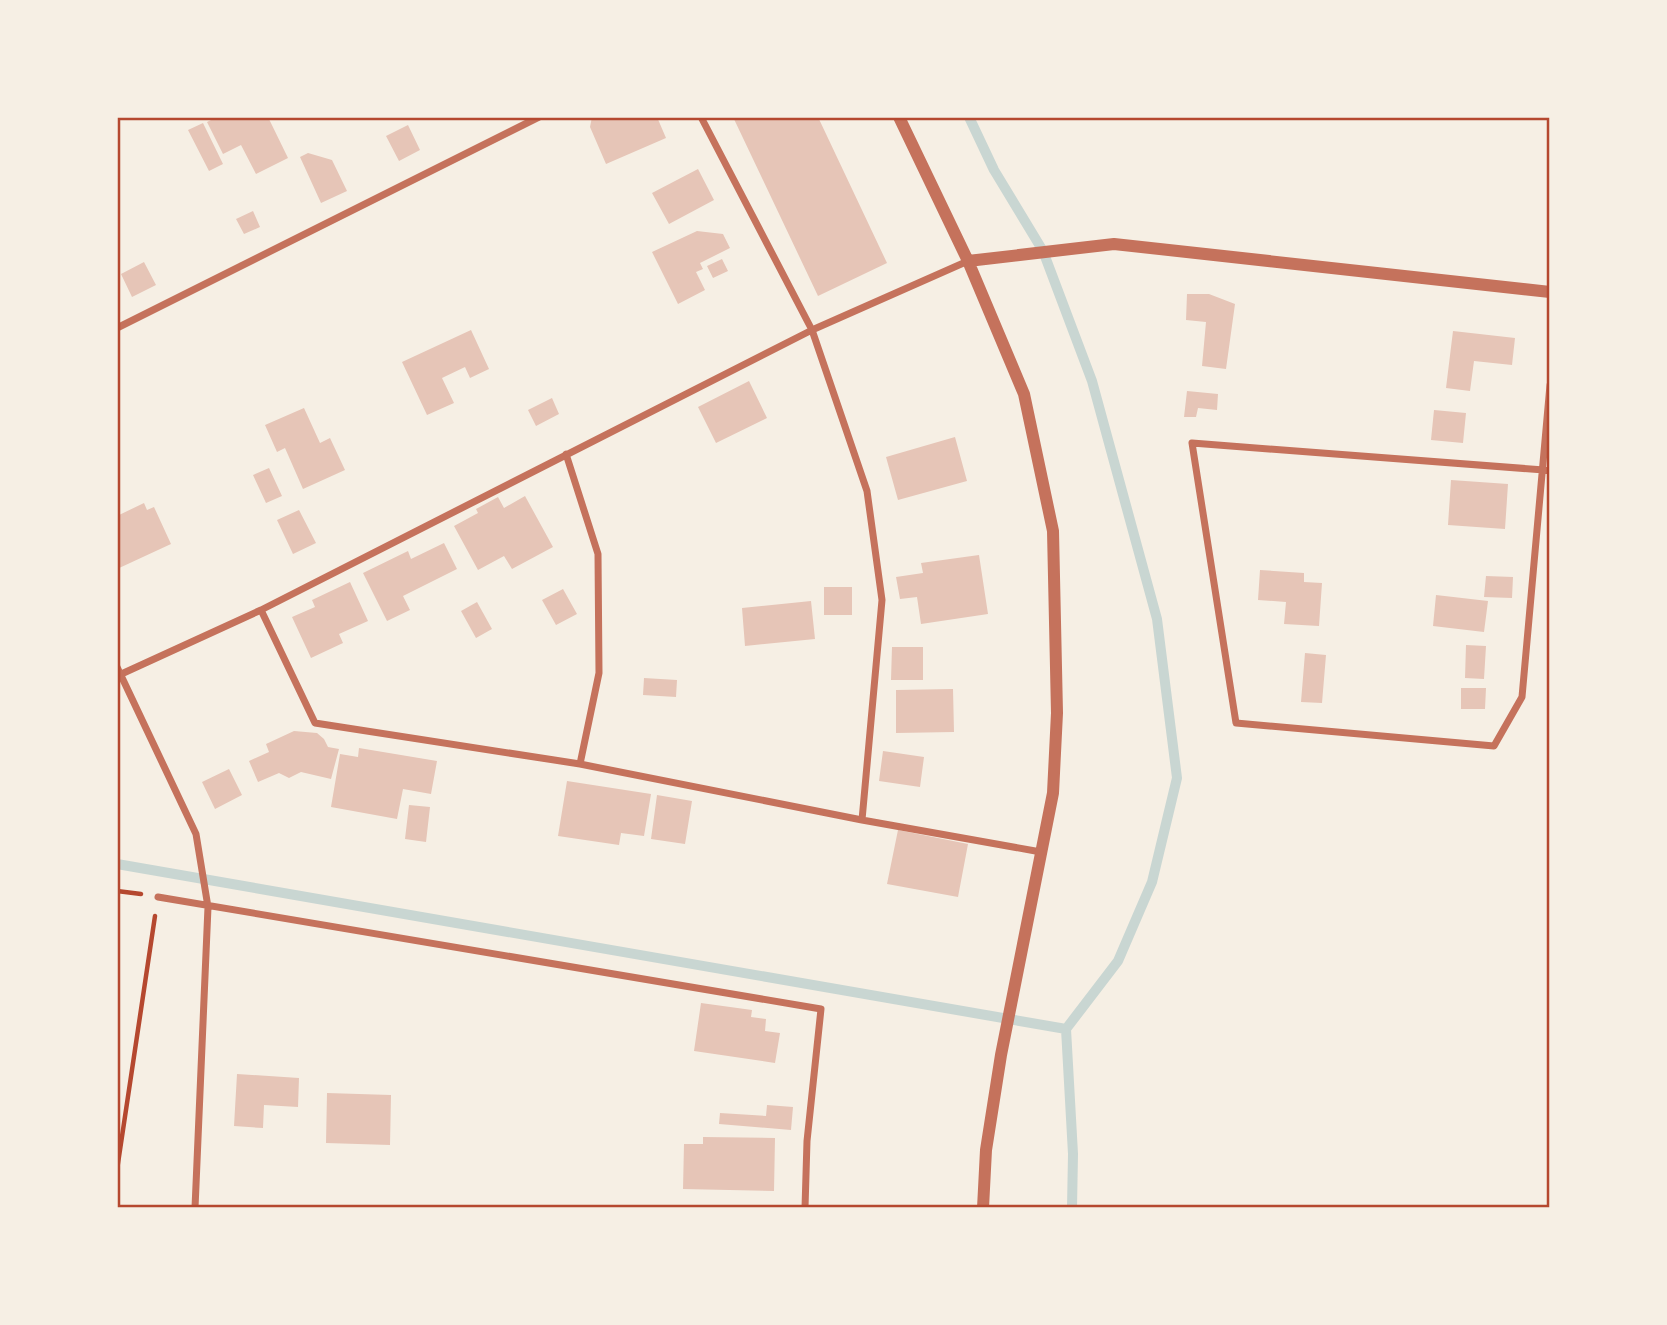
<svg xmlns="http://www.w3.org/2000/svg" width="1667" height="1325" viewBox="0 0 1667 1325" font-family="Montserrat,sans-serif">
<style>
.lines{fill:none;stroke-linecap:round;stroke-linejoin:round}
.stream{stroke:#c9d6d2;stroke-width:10}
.building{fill:#e6c5b7}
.path{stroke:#b5482f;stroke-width:4.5}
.minor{stroke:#c5725c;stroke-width:7}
.tertiary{stroke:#c5725c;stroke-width:12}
.neatline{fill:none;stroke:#b5482f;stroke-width:2.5}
</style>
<rect width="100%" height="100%" fill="#f6efe4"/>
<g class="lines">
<path class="stream" d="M969,117L994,170L1043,251L1092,381L1157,619L1177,778L1152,882L1118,961L1066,1029L1073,1154L1072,1208
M117,864L1066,1029"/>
</g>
<path class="building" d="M217,117H268L288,158L256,174L241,145L223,154L207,122Z
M592,117H657L666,138L606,164L590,127Z
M733,117H818L887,263L818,296Z
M203,123L223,164L209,171L188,130Z
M408,125L420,150L399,161L386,136Z
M308,153L332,160L347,191L321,203L300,157Z
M698,169L714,200L669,224L652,193Z
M253,211L260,227L244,234L236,219Z
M697,231L723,234L730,248L700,263L703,269L696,272L705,290L678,304L652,252Z
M722,259L728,271L713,278L707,266Z
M144,262L156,285L132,297L121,274Z
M1187,294H1209L1235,304L1226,369L1202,366L1206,322L1186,320Z
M471,330L489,369L470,378L465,367L442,378L454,403L427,415L402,362Z
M1453,331L1515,338L1512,365L1474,361L1470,391L1446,388Z
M749,381L767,418L716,443L698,407Z
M1187,391L1218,394L1217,410L1198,408L1196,417H1184Z
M552,398L559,414L536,426L528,410Z
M304,408L320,443L330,438L345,470L303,489L285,448L277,452L265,425Z
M1434,410L1466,413L1463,443L1431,440Z
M955,437L967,481L898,500L886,457Z
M269,468L282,496L266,503L253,475Z
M1451,480L1508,484L1505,529L1448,525Z
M525,496L553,547L512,569L504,556L478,570L454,526L478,513L476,509L498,497L504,508Z
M144,503L147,510L154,507L171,544L117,569V516Z
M299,510L316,543L293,554L277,520Z
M444,543L457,569L403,596L410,610L387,621L363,573L408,551L411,559Z
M979,555L988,614L921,624L917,597L900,599L896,577L923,573L921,563Z
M1260,570L1304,573V582L1322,583L1319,626L1284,624L1286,602L1258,600Z
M1486,576L1513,577L1512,598L1484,597Z
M350,582L368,621L339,634L343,643L311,658L292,617L315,607L312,600Z
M824,587H852V615H824Z
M563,589L577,614L556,625L542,600Z
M1436,595L1488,601L1484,632L1433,626Z
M811,601L815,639L745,646L742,608Z
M477,602L492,629L476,638L461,611Z
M1466,645L1486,646L1484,679L1465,678Z
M892,647H923V680H891Z
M1305,653L1326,655L1322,703L1301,702Z
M644,678L677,680L676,697L643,695Z
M1461,688H1486L1485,709H1461Z
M953,689L954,732L896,733V690Z
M294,731L317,733L324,739L328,747L339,749L331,779L301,772L289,778L279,773L258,782L249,761L269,752L266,744Z
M359,748L437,761L431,794L403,789L397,819L331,807L340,754L358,757Z
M883,751L924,757L920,787L879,781Z
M229,769L242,795L215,809L202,782Z
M567,781L651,794L644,836L621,833L619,845L558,836Z
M657,795L692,801L685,844L651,839Z
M409,805L430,807L426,842L405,839Z
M898,830L968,844L958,897L887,884Z
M701,1003L752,1010L751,1017L766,1019L765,1031L780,1033L775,1063L694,1051Z
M237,1074L299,1078L298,1107L264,1105L263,1128L234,1126Z
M327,1093L391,1095L390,1145L326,1143Z
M767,1105L793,1107L791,1130L719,1124L720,1113L766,1116Z
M703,1137L775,1138L774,1191L683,1189L684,1144H703Z"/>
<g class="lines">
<path class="path" d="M117,891L141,894
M117,1170L155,916"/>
<path class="minor" d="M701,117L812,330L968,261
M117,328L539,117
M1550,385L1522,697L1494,746L1236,723L1192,443L1544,470L1550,471
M566,454L598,554L599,673L580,764
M117,667L196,834L208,907L195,1208
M117,676L261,610L812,330L867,491L882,600L862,820L580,764L315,723L261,610
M862,820L1041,852
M158,897L821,1009L807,1141L805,1208"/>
<path class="tertiary" d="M899,117L968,261L1024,394L1053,531L1057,713L1053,793L1001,1055L986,1150L983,1208
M968,261L1114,244L1550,292"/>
</g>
<rect width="1667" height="1325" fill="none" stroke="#f6efe4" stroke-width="238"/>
<rect x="119" y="119" width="1429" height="1087" class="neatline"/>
</svg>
